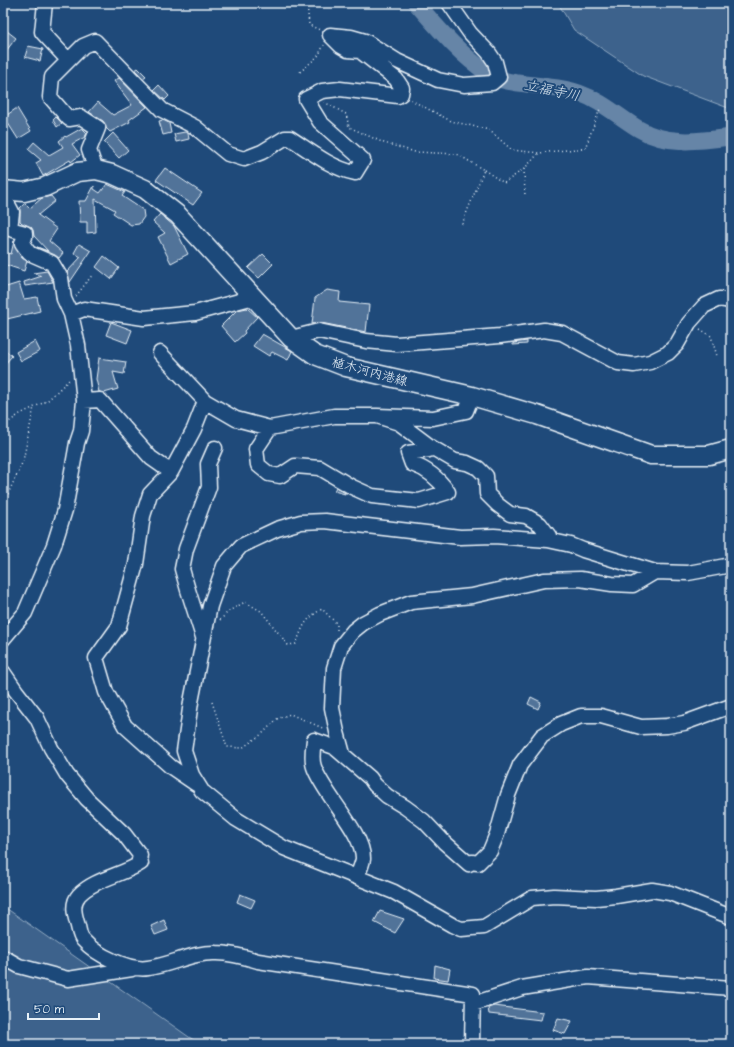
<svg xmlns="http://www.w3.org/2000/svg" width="734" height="1047" viewBox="0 0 734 1047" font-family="'Architects Daughter','Klee One',sans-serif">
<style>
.green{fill:#3c628c;stroke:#92aac2}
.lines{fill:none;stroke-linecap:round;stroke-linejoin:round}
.river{stroke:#6685a7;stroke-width:17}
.building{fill:#517399;stroke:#e8f1f8}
.minor-casing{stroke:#e8f1f8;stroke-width:17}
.major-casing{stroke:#e8f1f8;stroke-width:21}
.path{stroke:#e8f1f8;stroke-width:1.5;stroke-dasharray:1 3;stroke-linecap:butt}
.minor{stroke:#1f4a7a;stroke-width:14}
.major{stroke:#1f4a7a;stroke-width:18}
.labels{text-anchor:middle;stroke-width:4;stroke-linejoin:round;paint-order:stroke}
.street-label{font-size:13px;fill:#e8f1f8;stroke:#1f4a7a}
.water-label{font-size:14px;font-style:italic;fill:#d4e1ec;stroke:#1f4a7a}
</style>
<rect width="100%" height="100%" fill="#1f4a7a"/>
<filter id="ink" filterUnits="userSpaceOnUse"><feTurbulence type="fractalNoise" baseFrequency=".025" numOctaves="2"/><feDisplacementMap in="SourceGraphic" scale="8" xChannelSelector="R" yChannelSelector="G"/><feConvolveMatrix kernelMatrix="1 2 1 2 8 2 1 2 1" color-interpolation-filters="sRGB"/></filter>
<g filter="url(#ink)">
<path class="green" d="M558,3H731V109L643,76L574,30Z
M3,906L189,1037L200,1044H3Z"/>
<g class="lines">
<path class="river" d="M416,3C436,26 462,57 488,73C505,85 529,83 549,87C559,88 570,90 579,93C602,101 619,117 639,129C667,146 700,141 731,137"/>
</g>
<path class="building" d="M7,31L16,38L3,55V37Z
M28,46L43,49L40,61L25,57Z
M138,68L146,76L143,78L135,70Z
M119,78L147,107L129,120L130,122L110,132L106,128L105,124L103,121L89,112L98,102L113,115L132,105L114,81Z
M159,85L169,96L165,100L154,90Z
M17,108L31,131L18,139L4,117Z
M56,117L62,123L57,127L53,120Z
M163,120L169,123L171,133L163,135L159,121Z
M82,128L87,133L85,137L72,144L80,155L71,162L70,160L43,176L36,163L41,160L28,149L34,142L49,155L63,147L59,141L65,136L66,137Z
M185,132L188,133L189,139L176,142L174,134Z
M113,133L128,150L119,158L104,142Z
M165,168L202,193L193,205L156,180Z
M107,184L125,192L122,196L143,210L144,217L139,224L131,225L113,213L115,210L95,199L96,232L87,233V222H80L79,201H86L94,186V189L100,193Z
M51,196L55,201L38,215L57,229L49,241L63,253L59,258L55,255L37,247L48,251L34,236L33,230L31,227L22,223L20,221V208L25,203L30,208L42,198Z
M160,214L174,226L188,254L171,263L158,237L165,233L153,222Z
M14,241L15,248L22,258L27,261L24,271L3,264V258L5,252L11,254Z
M79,244L91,251L70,282L67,272L81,257L74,253Z
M263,254L273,264L259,278L248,268Z
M104,256L119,268L111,279L96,267Z
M47,271L53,282L25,286L24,282L42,276L33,273Z
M19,283L24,299L37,297L40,311L3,320V288Z
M327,290L340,292L339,302L369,305L366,332L321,323L312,324L315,298Z
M247,308L257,317L244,331L245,333L235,342L221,326L237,310Z
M111,322L132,330L127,343L106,335Z
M262,334L292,351L288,360L272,352L269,356L253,346Z
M35,341L40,351L21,361L16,352Z
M527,341V344L513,345V343Z
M3,348L12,356L3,366Z
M99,358L126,362L124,374L113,372L118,389L104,393L99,392L96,379Z
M336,487L345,493V494L334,491Z
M531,697L541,702L538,709L528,704Z
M240,894L255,900L251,908L237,902Z
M380,911L404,919L395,933L374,922Z
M164,920L168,930L155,935L151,926Z
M435,965L450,969L448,980L434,978Z
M494,1006L543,1012L541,1020L489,1014L488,1008Z
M558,1018L572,1021L565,1034L553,1030Z"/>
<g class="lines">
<defs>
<path id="minor" d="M45,3L42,32L68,60
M96,170L89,150L98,128L81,117L69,119L50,97L52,77L83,46L95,41L162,110L195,127L228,154L244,159L262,152L285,138H290C310,151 331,168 355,173L363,160L320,122L306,99L322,91L340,89L398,96L401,94L402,88L396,79L360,51L348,50L341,46L330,35L351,37L365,41L397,61L438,80L464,85L492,83L499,77L495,62L489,53L470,33L449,3
M3,195L12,212L10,229L25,233V237L22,243L29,253L52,263L61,278L64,299L71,314L78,345L84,401L81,431L77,443L65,510L54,545L25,613L3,639
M71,314L84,309L144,318L195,313L254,297
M291,338L319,331L366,341L397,344L500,336L544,330L562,333L618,363L634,365L650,362L668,353L677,344L689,323L704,306L719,299L731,301
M160,353L205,401L236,419L270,428L334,416H377L433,418L466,411L472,396
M84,401L100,400L151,458L171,472
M270,428L256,449L258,465L269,474L280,476L295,466L320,468L352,487L372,496L419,501L448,492C439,479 427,469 412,464L408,453L429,450L431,447L399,423L377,416
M431,447L455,461L467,463L478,468L486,476L487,494L498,505L510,514L526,516L540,524L549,536L548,540
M731,565L688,573L655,572L583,550L571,545L548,540L494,536L460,537L325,521L301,522L277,529L241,546L224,566L210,606L191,702L184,751L192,775L202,791L236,819L284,848L394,892L452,925L461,929L484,927L532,898L554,896L596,898L616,896L652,890L670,893L731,917
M203,637L188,590L182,569L186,549L209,487L208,464L215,448
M3,672L16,691L37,718L51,748L67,775L87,799L124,834L140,855L139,860L141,863C123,875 94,879 79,895C71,904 75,916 78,926C79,931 80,937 83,940C96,955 129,971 148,968C171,965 193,952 216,953C230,953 245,957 258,961L473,994L472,1044
M343,754L337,732L332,708L334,668L341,646L353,631L363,623L380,614L411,602L472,596L544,580L580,579L612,584L633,585L655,572
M196,784L171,767L125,726L106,692L96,658L119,626L136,564L143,516L150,494L171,472L194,429L205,401
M357,877C359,871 362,865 363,859C364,833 323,794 314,767C311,759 313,748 314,740L334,747L370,778L375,785L387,796L405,807L424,821L444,842L469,864L472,862L478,863L490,851L497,834L508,795L520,765L542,736L561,724L581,716H601L641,727L667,726L684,723L731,706
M3,957L19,966L68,979L132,969
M473,1004L522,988L588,977L731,988"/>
<path id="major" d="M3,190L24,192L45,187L77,172L96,170L112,174L145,189L178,215L291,338L315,355L346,367L472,396L537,415L651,455H709L731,449"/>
</defs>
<use href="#minor" class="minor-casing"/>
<use href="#major" class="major-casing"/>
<path class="path" d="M307,3L309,25L320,30
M300,72L318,56L324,45
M411,100L451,121L489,130L512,150L539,153L585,148L600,109
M324,102L346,114L349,127L384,143L415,152L457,154L484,170L462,224
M524,169L525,197
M484,170L504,183L524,169L539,153
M76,296L93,274
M700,329L711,336L717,356
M3,426L20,414L47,401L70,379
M3,505L23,461L34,407
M220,620L229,611L245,602L261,611L288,645L296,644C303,626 304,620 322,609L337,624V633
M212,702L227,747L242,748L262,734L277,719L290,714L325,729"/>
<use href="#minor" class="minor"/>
<use href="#major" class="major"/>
</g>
</g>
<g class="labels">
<g class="street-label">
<text transform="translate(370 371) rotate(15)" y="5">植木河内港線</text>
</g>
<g class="water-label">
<text transform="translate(552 90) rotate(12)" y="5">立福寺川</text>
</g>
</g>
<rect width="734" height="1047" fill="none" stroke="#1f4a7a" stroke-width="16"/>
<rect x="8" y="8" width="718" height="1031" fill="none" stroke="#e8f1f8" stroke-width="1.5" filter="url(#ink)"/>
<path d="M28 1013v6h71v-6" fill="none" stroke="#e8f1f8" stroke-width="2"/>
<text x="34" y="1013" font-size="12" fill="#e8f1f8" stroke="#1f4a7a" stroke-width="3" paint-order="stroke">50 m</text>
</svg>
